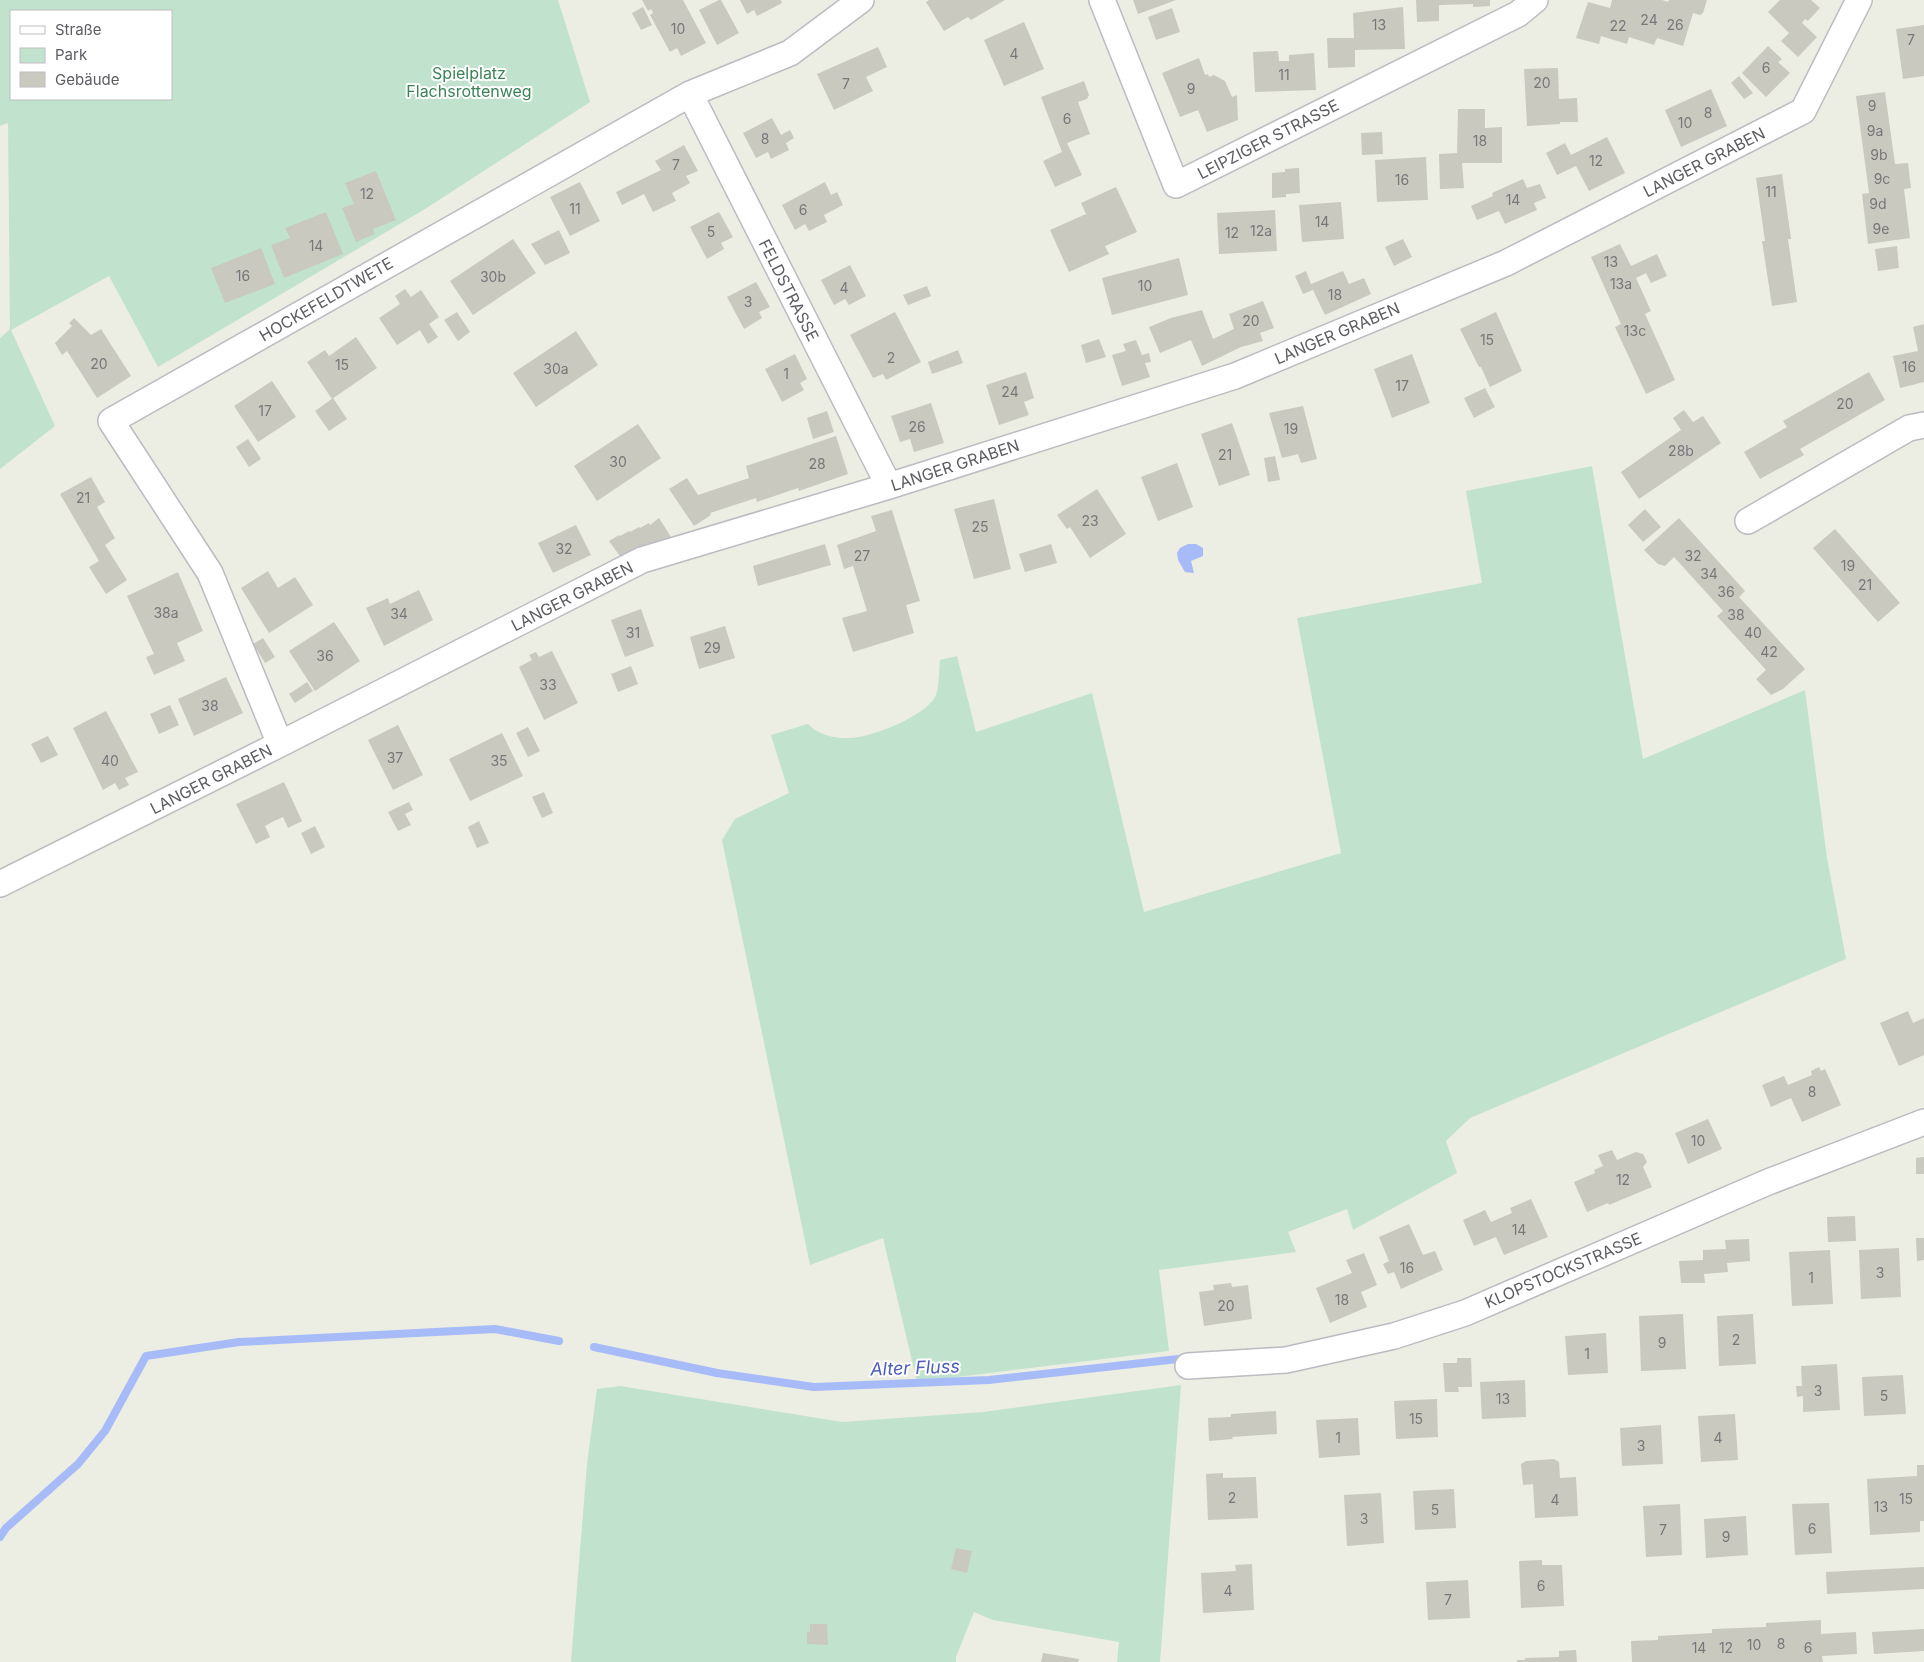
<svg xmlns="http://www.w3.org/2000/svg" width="1924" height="1662" viewBox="0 0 1924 1662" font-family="Inter,sans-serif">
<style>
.green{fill:#c1e3cd;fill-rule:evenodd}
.water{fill:#a8bbf9}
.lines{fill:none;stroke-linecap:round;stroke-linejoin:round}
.stream{stroke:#a8bbf9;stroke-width:8}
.building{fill:#c9c9c0}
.minor-casing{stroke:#bbbbc1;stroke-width:28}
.minor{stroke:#fff;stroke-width:25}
.labels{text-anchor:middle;stroke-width:4;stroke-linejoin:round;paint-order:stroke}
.number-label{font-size:14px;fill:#77777a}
.park-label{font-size:16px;fill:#3b8356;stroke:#fff}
.street-label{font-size:16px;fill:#5c5c63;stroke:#fff}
.water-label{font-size:18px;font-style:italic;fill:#4c5dbb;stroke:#fff}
</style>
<rect width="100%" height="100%" fill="#ecede3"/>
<path class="green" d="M0,0H558L590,102L425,209L158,367L109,276L11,330L55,426L0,469V338L10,329L8,123L0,126ZM11,11H171V99H11Z
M1592,466L1643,759L1805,690L1827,858L1846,959L1470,1118L1446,1141L1457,1173L1353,1230L1347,1209L1288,1232L1296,1252L1159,1270L1169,1351L917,1382L883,1238L810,1265L722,840L735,819L789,793L771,735L808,724C819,735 834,739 851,738C872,737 927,716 936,695C939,688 939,669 940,660L957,656L976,732L1092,693L1144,912L1341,853L1297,618L1482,583L1466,491Z
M1181,1385L1160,1662H1117L1119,1642L993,1620L974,1612L956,1657V1662H571L587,1464L597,1389L620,1386L842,1422L984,1412Z"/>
<path class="water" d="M1188,544H1196L1203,548V556L1191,561L1194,573L1185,572L1178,560L1177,553L1180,548Z"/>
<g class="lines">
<path class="stream" d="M594,1347L717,1373L814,1387L989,1380L1187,1358
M0,1537L6,1528L78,1464L105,1431L146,1356L239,1342L495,1329L559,1341"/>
</g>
<path class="building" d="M642,0H683L706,43L681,56L677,48L670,52L650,15L653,13L651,9L648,11Z
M719,0H721L739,33L717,45L699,10Z
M740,0H781L782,3L757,16L754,10L747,14Z
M929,0H1005L971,20L968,17L944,31L926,2Z
M1133,0H1176L1138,14Z
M1416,0H1490V6L1473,7V4L1439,5V21L1417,22Z
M1612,0H1662L1668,2L1669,0H1707L1703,13L1700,15L1693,13L1683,46L1657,38L1654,45L1629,37L1627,44L1601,36L1599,44L1576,38L1588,2L1610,8Z
M1780,0H1811L1820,8L1808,21L1805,19L1802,23L1817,37L1798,57L1781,41L1789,33L1768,12Z
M643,7L652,25L641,30L632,13Z
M1403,7L1405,49L1355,50V67L1328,68L1327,38H1354L1353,13Z
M1172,8L1180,32L1156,40L1148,17Z
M1024,22L1044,69L1004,86L984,40Z
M1924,25V76L1903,79L1896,29Z
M1768,46L1782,59L1778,62L1790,73L1766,97L1742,73Z
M878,47L887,67L866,77L873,91L834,110L817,74Z
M1278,51L1279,61H1289V55L1314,53L1316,90L1255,92L1253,52Z
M1199,58L1205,75L1208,74L1209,77L1214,75L1225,81L1232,97L1237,95L1238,120L1207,132L1198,110L1180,117L1162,73Z
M1558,68L1559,99L1577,98L1578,122H1560V124L1527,126L1524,69Z
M1739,76L1753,93L1744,99L1731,83Z
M1084,81L1089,95L1087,99L1078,102L1090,134L1067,143L1082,175L1055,187L1043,161L1062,152L1041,97Z
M1711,89L1727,126L1681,147L1665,110Z
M1885,92L1895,164L1908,163L1911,188L1904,189L1910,238L1868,244L1862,194L1869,193L1856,96Z
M1458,109H1485V128L1502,127V163H1462L1464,188L1440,189L1439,154L1457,153Z
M772,118L781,135L790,130L794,138L786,143L789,150L771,159L768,152L756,158L743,133Z
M1382,132L1383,154L1362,155L1361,133Z
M1607,137L1625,173L1589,191L1576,166L1557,175L1546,153L1565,143L1571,155Z
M684,145L698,171L686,176L690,183L672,193L676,201L653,212L644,194L622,205L616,192L661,170L655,161Z
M1426,157L1428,200L1377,202L1375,160Z
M1299,168L1300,193L1286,194V197L1272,198V173L1285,172V169Z
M376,171L396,220L373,229L375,234L356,242L342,208L354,204L345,183Z
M1782,174L1791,239H1788L1797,302L1772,306L1762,241H1765L1756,178Z
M1523,179L1527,188L1540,184L1546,198L1534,203L1537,210L1505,224L1499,211L1477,220L1471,206L1493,196L1492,193Z
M580,182L600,221L570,236L550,197Z
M825,182L831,195L837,192L843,205L824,215L827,222L809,231L805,224L795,230L782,205Z
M1116,187L1137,232L1105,246L1109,254L1069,272L1050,230L1086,214L1081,203Z
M1341,202L1344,239L1302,242L1299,205Z
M1275,210L1277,251L1219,254L1217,213Z
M326,212L343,254L284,278L271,245L290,238L285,228Z
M719,212L733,237L721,243L724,249L707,259L690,227Z
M559,230L570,253L545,265L531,244Z
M513,239L536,273L473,315L450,281Z
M1403,239L1412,257L1394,266L1385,247Z
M1620,244L1631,266L1657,254L1667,276L1651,283L1646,273L1636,278L1651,311L1645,314L1675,380L1646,394L1615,327L1621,324L1591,257Z
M1897,246L1899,268L1878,271L1875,249Z
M261,248L275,284L225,303L211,268Z
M1179,258L1188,295L1112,315L1102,278Z
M850,265L866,296L849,305L845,299L834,305L821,280Z
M1306,271L1311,284L1343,271L1349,284L1364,278L1371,294L1325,315L1313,290L1303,294L1295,276Z
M756,282L770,307L759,312L762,318L744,329L727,297Z
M927,286L931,296L908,305L903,295Z
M405,289L411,297L421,290L439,317L429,324L438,337L428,344L420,330L397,345L379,318L400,304L395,296Z
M1263,301L1274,328L1260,333L1263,341L1241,347L1202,366L1191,340L1160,353L1149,327L1171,318L1202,310L1213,339L1234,329L1229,314Z
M457,312L470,332L458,341L444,320Z
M895,312L921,362L886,380L883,374L873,378L850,335Z
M1496,312L1522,371L1490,387L1481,367H1479L1460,329Z
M74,318L91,335L101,329L131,376L97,398L67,351L62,355L55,343L72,326L69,323Z
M1924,324V382L1900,388L1893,356L1918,351L1913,327Z
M576,331L598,365L536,407L513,373Z
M356,337L377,368L332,399L307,362L325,350L329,356Z
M1099,339L1106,357L1086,363L1081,345Z
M1136,340L1142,355L1149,353L1151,362L1145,363L1150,377L1122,386L1112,355L1126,351L1123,344Z
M958,350L963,363L932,374L928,362Z
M795,354L807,379L800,383L804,390L782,402L765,369Z
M1412,354L1430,403L1392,418L1374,369Z
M1026,372L1034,398L1024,402L1029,415L999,425L986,385Z
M1869,372L1885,400L1800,449L1804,455L1760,479L1744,452L1787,427L1783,421Z
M272,381L296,417L258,442L234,406Z
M1485,388L1495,407L1474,418L1464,398Z
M333,398L347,419L329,431L315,411Z
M931,403L944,443L914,452L910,439L900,442L891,416Z
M1303,406L1317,459L1301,463L1298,454L1282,458L1269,413Z
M1684,410L1693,422L1703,416L1721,443L1639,499L1621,472L1681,430L1673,418Z
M827,411L834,432L813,439L807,418Z
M1232,423L1250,475L1219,486L1201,434Z
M638,424L661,458L597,501L574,466Z
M836,436L848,474L799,491L798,488L757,502L756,498L710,513L711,515L694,526L669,489L687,478L698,495L749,478L746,466Z
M248,439L261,459L249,467L236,447Z
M1275,456L1280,480L1268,482L1264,458Z
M1177,463L1193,507L1158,521L1141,477Z
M91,477L105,502L97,507L115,538L105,545L127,580L106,594L89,567L99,561L60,494Z
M1097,489L1126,534L1090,558L1070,527L1067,529L1057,515Z
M994,499L1011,569L974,579L954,509Z
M1645,509L1661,527L1643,542L1628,525Z
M892,510L920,601L906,605L914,633L853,652L842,618L867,611L853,566L844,569L837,545L876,531L871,516Z
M659,518L671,537L663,543L661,541L653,547L622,559L609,541L619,535L620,536L629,531L630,532L639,527L640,528L649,523L650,525Z
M1679,518L1745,591L1739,597L1805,669L1783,689L1771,695L1756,679L1766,670L1717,616L1723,611L1674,557L1665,566L1658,564L1644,550Z
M576,525L591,555L553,573L538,543Z
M1835,529L1900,603L1878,622L1813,548Z
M825,544L831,565L758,586L753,566Z
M1051,544L1057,563L1025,572L1019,554Z
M268,571L278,588L295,577L313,605L269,633L241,588Z
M178,572L203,631L177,643L185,661L154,675L146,657L154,654L127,596Z
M419,590L433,620L384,646L366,608L388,598L390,604Z
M641,609L654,646L625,657L611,620Z
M334,622L360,661L315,691L289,651Z
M725,626L735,658L699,669L690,637Z
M263,638L275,657L265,663L253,644Z
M552,651L578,703L544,720L519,667L532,660L529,655L536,652L539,657Z
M631,666L638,684L618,692L611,674Z
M226,677L243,713L194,736L178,699Z
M307,682L313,691L295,703L289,694Z
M170,705L179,725L159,734L150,714Z
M106,711L138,772L125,778L129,785L119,790L115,783L103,790L73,728Z
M398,725L423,775L393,790L368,740Z
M528,727L540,751L528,757L516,733Z
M502,733L523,776L470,801L449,759Z
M48,736L58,755L41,763L31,744Z
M284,782L302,821L288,828L283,817L272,822L265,826L270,837L256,844L236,804Z
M544,792L553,813L542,818L532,797Z
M409,802L413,810L405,814L411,825L398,831L388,812Z
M479,821L489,843L477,848L468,827Z
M315,826L325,847L311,854L301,833Z
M1908,1011L1913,1023L1924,1018V1055L1899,1066L1880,1023Z
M1819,1067L1821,1071L1825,1069L1841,1105L1802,1122L1791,1098L1771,1107L1762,1085L1784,1076L1788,1085L1812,1075L1811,1071Z
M1708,1119L1722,1149L1688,1164L1675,1133Z
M1612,1150L1617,1160L1636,1152L1643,1154L1647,1162L1643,1167L1652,1187L1609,1205L1608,1203L1587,1212L1574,1182L1595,1173L1594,1170L1603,1166L1598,1155Z
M1924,1157V1174H1916V1158Z
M1531,1199L1548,1237L1504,1255L1496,1237L1474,1246L1463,1220L1485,1210L1491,1222L1512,1213L1510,1208Z
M1855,1216L1856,1241L1828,1242L1827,1217Z
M1409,1224L1423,1255L1435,1251L1443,1270L1401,1289L1394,1272L1388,1274L1383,1264L1389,1261L1379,1237Z
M1916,1238H1924V1260L1917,1261Z
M1749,1239L1750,1261L1727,1263L1728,1272L1704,1274L1705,1283H1681L1679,1261L1703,1260V1250L1726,1249L1725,1240Z
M1899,1248L1901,1297L1861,1299L1859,1250Z
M1830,1250L1833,1304L1792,1306L1789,1252Z
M1364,1253L1377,1285L1361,1292L1367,1307L1330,1323L1316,1288L1352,1273L1346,1260Z
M1231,1283L1232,1287L1248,1285L1252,1319L1204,1326L1199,1292L1214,1290L1213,1285Z
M1683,1314L1686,1369L1641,1371L1639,1316Z
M1753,1314L1756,1364L1719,1366L1717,1316Z
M1606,1333L1608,1373L1568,1375L1565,1336Z
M1457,1358H1471L1472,1387H1458L1459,1392H1445L1443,1363H1457Z
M1837,1364L1840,1410L1803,1412V1396L1797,1397L1796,1386H1802L1801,1366Z
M1903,1375L1906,1414L1864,1416L1862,1377Z
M1525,1380L1526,1417L1482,1419L1480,1382Z
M1437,1399L1438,1437L1396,1439L1394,1401Z
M1276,1411L1277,1434L1232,1437L1233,1439L1209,1441L1208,1418L1231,1417V1414Z
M1735,1414L1738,1460L1701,1462L1698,1416Z
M1358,1418L1360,1455L1319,1458L1316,1420Z
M1661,1425L1663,1464L1622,1466L1620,1428Z
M1554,1459L1559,1462L1560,1478L1576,1477L1578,1516L1535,1518L1533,1484L1523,1485L1521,1464L1526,1461Z
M1917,1465H1924V1521H1920V1532L1870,1535L1867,1479L1917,1476Z
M1223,1473V1478L1256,1477L1258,1518L1208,1520L1206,1474Z
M1454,1489L1456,1528L1415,1530L1413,1491Z
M1381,1493L1384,1543L1347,1546L1344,1495Z
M1829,1503L1832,1553L1795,1555L1792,1504Z
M1680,1504L1682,1555L1646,1557L1643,1506Z
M1746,1516L1748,1555L1706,1558L1704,1519Z
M956,1548L972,1551L967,1573L951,1569Z
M1542,1560V1565H1562L1564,1606L1521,1608L1519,1561Z
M1252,1564L1254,1610L1203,1613L1201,1573L1236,1571L1235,1565Z
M1924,1567V1589L1827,1594L1826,1572Z
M1468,1580L1470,1618L1428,1620L1426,1582Z
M1821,1620V1634L1856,1632L1857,1654L1822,1656L1823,1662H1632L1631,1641L1658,1640V1636L1712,1633V1629L1766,1627V1623Z
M810,1624H827L828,1645L807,1644V1632H810Z
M1924,1629V1651L1874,1654L1872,1632Z
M1576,1650L1577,1662H1517V1660H1525V1658L1559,1657V1651Z
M1043,1653L1079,1659L1078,1662H1041Z"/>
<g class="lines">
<defs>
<path id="minor" d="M1102,0L1176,185L1518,14L1535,0
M690,94L889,486
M1748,521L1909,428L1924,425
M280,744L210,573L111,421L690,94L790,53L861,0
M0,884L280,744L642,560L889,486L1235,376L1506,263L1803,111L1859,0
M1188,1366L1286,1360L1394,1336L1465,1313L1768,1182L1924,1122"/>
</defs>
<use href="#minor" class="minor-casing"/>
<use href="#minor" class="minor"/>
</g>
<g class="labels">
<g class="number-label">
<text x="1649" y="25">24</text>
<text x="1379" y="30">13</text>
<text x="1675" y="30">26</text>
<text x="1618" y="31">22</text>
<text x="678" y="34">10</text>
<text x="1911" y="45">7</text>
<text x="1014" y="59">4</text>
<text x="1766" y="73">6</text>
<text x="1284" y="80">11</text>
<text x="1542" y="88">20</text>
<text x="846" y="89">7</text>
<text x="1191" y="94">9</text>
<text x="1872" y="111">9</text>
<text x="1708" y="118">8</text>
<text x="1067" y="124">6</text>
<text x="1685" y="128">10</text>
<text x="1875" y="136">9a</text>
<text x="765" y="144">8</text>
<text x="1480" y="146">18</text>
<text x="1879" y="160">9b</text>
<text x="1596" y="166">12</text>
<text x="676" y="170">7</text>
<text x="1882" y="184">9c</text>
<text x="1402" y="185">16</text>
<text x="1771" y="197">11</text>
<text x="367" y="199">12</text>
<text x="1513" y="205">14</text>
<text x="1878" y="209">9d</text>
<text x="575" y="214">11</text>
<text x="803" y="215">6</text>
<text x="1322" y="227">14</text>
<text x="1881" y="234">9e</text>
<text x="1261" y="236">12a</text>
<text x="711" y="237">5</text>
<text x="1232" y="238">12</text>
<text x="316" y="251">14</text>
<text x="1611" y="267">13</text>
<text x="243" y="281">16</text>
<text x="493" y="282">30b</text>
<text x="1621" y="289">13a</text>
<text x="1145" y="291">10</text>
<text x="844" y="293">4</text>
<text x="1335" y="300">18</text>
<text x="748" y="307">3</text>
<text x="1251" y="326">20</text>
<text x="1635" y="336">13c</text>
<text x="1487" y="345">15</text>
<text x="891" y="363">2</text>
<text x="99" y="369">20</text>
<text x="342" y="370">15</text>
<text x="1909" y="372">16</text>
<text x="556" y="374">30a</text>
<text x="786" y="379">1</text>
<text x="1402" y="391">17</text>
<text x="1010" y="397">24</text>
<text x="1845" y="409">20</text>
<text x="265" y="416">17</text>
<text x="917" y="432">26</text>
<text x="1291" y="434">19</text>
<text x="1681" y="456">28b</text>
<text x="1225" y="460">21</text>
<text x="618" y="467">30</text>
<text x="817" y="469">28</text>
<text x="83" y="503">21</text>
<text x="1090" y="526">23</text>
<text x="980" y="532">25</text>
<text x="564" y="554">32</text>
<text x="862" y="561">27</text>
<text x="1693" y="561">32</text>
<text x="1848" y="571">19</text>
<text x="1709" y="579">34</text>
<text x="1865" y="590">21</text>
<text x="1726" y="597">36</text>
<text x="166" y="618">38a</text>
<text x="399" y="619">34</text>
<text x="1736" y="620">38</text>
<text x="633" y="638">31</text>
<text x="1753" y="638">40</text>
<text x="712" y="653">29</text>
<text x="1769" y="657">42</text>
<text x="325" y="661">36</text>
<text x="548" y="690">33</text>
<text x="210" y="711">38</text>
<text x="395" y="763">37</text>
<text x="110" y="766">40</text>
<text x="499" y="766">35</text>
<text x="1812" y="1097">8</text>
<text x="1698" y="1146">10</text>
<text x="1623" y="1185">12</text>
<text x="1519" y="1235">14</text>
<text x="1407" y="1273">16</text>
<text x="1880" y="1278">3</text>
<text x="1811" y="1283">1</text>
<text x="1342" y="1305">18</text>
<text x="1226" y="1311">20</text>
<text x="1736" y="1345">2</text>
<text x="1662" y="1348">9</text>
<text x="1587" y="1359">1</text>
<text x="1818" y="1396">3</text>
<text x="1884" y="1401">5</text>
<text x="1503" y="1404">13</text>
<text x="1416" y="1424">15</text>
<text x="1338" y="1443">1</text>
<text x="1718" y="1443">4</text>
<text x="1641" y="1451">3</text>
<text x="1232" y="1503">2</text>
<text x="1906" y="1504">15</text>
<text x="1555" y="1505">4</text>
<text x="1881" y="1512">13</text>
<text x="1435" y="1515">5</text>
<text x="1364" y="1524">3</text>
<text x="1812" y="1534">6</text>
<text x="1663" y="1535">7</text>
<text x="1726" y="1542">9</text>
<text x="1541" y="1591">6</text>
<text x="1228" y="1596">4</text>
<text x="1448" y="1605">7</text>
<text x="1781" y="1649">8</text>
<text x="1754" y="1650">10</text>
<text x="1699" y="1653">14</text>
<text x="1726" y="1653">12</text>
<text x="1808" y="1653">6</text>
</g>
<g class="park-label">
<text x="469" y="79">Spielplatz<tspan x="469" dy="18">Flachsrottenweg</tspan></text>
</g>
<g class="street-label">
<text transform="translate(1268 139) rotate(-27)" y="6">LEIPZIGER STRASSE</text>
<text transform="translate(1704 162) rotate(-27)" y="6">LANGER GRABEN</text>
<text transform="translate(789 290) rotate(63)" y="6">FELDSTRASSE</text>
<text transform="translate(326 299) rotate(-30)" y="6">HOCKEFELDTWETE</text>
<text transform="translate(1337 333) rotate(-23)" y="6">LANGER GRABEN</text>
<text transform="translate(955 465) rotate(-18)" y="6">LANGER GRABEN</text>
<text transform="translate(572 596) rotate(-27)" y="6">LANGER GRABEN</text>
<text transform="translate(211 779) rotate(-27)" y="6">LANGER GRABEN</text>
<text transform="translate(1563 1270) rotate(-23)" y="6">KLOPSTOCKSTRASSE</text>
</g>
<g class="water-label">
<text transform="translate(915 1368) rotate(-2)" y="6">Alter Fluss</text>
</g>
</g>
<rect x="10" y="10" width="162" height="90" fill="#ffffff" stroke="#bebec1"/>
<rect x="20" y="26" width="25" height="8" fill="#ffffff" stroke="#bebec1"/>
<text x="55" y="35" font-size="15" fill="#5c5c63">Straße</text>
<rect x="20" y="48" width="25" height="15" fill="#c1e3cd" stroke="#bebec1"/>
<text x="55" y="60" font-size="15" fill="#5c5c63">Park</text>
<rect x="20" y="72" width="25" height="15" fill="#c9c9c0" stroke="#bebec1"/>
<text x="55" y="85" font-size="15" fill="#5c5c63">Gebäude</text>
</svg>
